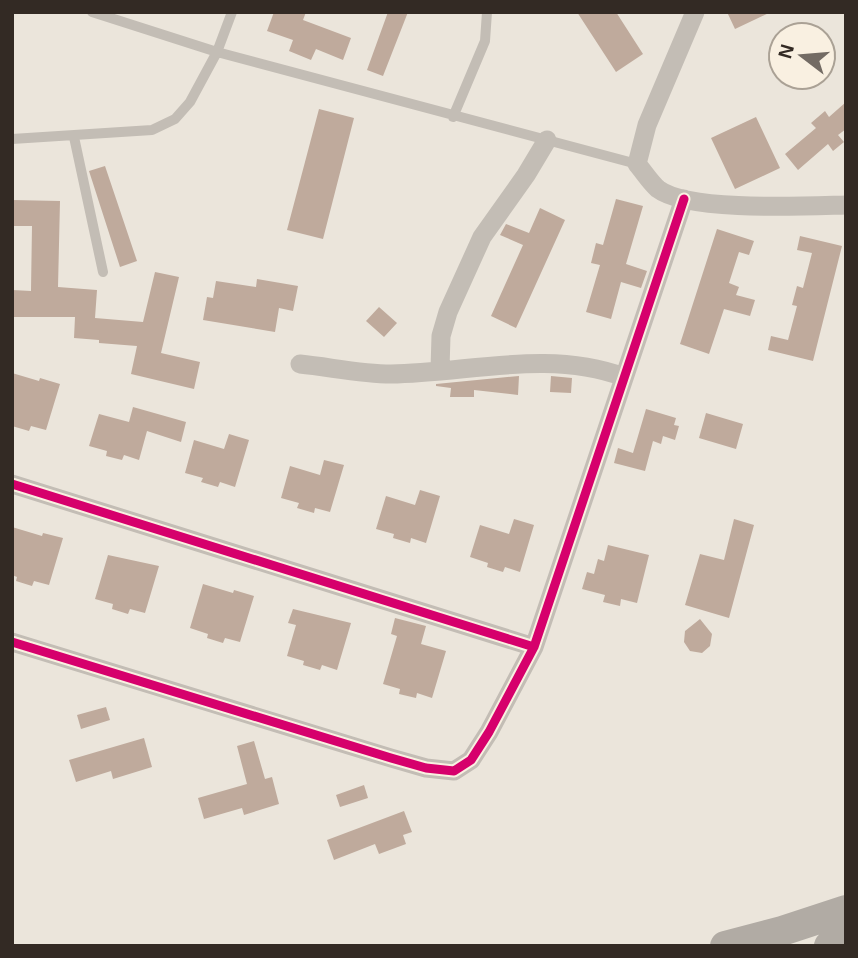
<svg xmlns="http://www.w3.org/2000/svg" width="858" height="958" viewBox="0 0 858 958" font-family="Arial,sans-serif">
<style>
.building{fill:#bfaa9c}
.lines{fill:none;stroke-linecap:round;stroke-linejoin:round}
.lane{stroke:#c3bdb5;stroke-width:10}
.street{stroke:#c3bdb5;stroke-width:19}
.primary{stroke:#b1aba4;stroke-width:30}
.cycleway-casing{stroke:#f9f0e1;stroke-width:13}
.cycleway{stroke:#d6006c;stroke-width:9}
</style>
<rect width="100%" height="100%" fill="#ebe5db"/>
<path class="building" d="M274,12H306L303,20L351,38L343,60L316,49L311,60L289,51L293,40L267,31Z
M388,12H408L383,76L367,70Z
M577,12H616L643,54L616,72Z
M727,12H771L735,29Z
M846,102V129L838,135L844,142L833,151L828,144L798,170L785,154L816,128L811,123L825,111L829,117Z
M319,109L354,118L323,239L287,230Z
M756,117L780,168L735,189L711,138Z
M105,166L137,261L120,267L89,171Z
M616,199L643,206L626,264L647,271L641,288L621,282L611,319L586,312L600,265L591,263L596,243L603,245Z
M12,200L60,201L58,287L97,290L95,318L143,322L155,272L179,277L161,353L200,362L194,389L131,374L137,346L99,343V340L74,338L75,317H12V290L31,291L32,226H12Z
M540,208L565,220L516,328L491,316L523,245L500,235L506,224L529,233Z
M717,229L754,241L749,255L739,252L729,283L739,287L736,295L755,300L750,316L724,309L709,354L680,344Z
M800,236L842,246L813,361L768,350L771,336L788,340L797,306L792,305L797,286L803,288L812,253L797,250Z
M257,279L298,286L293,311L279,308L275,332L203,320L207,297L213,298L216,281L256,287Z
M379,307L397,323L384,337L366,321Z
M12,373L39,381L40,378L60,384L46,430L31,426L29,431L12,426Z
M519,376L518,395L474,390V397H450L451,388L436,386V384Z
M551,376L572,378L571,393L550,392Z
M133,407L186,422L181,442L147,431L139,460L124,455L122,460L106,456L107,451L89,446L99,414L129,422Z
M646,409L676,418L674,425L679,426L675,440L663,436L661,444L653,441L645,471L614,463L618,448L633,453Z
M706,413L743,424L736,449L699,438Z
M229,434L249,440L235,487L220,482L218,487L201,482L203,478L185,473L194,440L224,449Z
M324,460L344,465L330,512L315,508L314,513L297,508L299,503L281,498L290,466L320,475Z
M420,490L440,496L426,543L411,538L410,543L393,538L394,534L376,529L386,496L415,505Z
M514,519L534,525L520,572L505,567L503,572L487,567L488,563L470,557L480,525L509,534Z
M734,519L754,525L729,618L685,605L700,554L724,560Z
M12,527L42,536L43,533L63,538L49,585L34,581L32,586L16,581L17,577L12,575Z
M608,545L649,555L637,603L621,599L620,606L603,602L605,595L582,589L587,572L594,574L598,559L604,561Z
M108,555L159,566L145,613L130,609L128,614L112,609L113,604L95,599Z
M203,584L233,593L234,590L254,596L240,642L225,638L223,643L207,638L208,634L190,628Z
M293,609L351,623L337,670L322,665L320,670L303,665L304,661L287,656L296,625L288,623Z
M395,618L426,626L421,644L446,651L432,698L417,693L416,698L399,694L400,689L383,684L397,636L391,634Z
M700,619L712,634L710,646L702,653L690,651L684,642L685,631Z
M106,707L110,720L81,729L77,715Z
M144,738L152,767L113,779L111,771L76,782L69,760Z
M254,741L265,779L272,777L279,804L244,815L242,808L204,819L198,798L247,784L237,746Z
M364,785L368,798L340,807L336,795Z
M404,811L412,832L403,835L406,844L379,854L375,844L334,860L327,840Z"/>
<g class="lines">
<path class="lane" d="M92,12L217,52L637,164
M453,117L485,41L487,12
M74,137L103,272
M12,139L152,130L175,119L190,102L217,52L232,12"/>
<path class="street" d="M695,12L647,125L637,164C644,172 650,182 658,189C688,212 806,206 846,205
M300,364C330,367 361,374 391,374C469,373 548,349 624,377
M440,369L441,336L448,312L482,237L526,175L547,140
M12,484L534,647
M12,642L391,758L426,768L454,771L471,760L489,732L534,647L684,199"/>
<path class="primary" d="M725,946L782,931L846,910
M829,946L846,940"/>
<defs>
<path id="cycleway" d="M12,484L534,647
M12,642L391,758L426,768L454,771L471,760L489,732L534,647L684,199"/>
</defs>
<use href="#cycleway" class="cycleway-casing"/>
<use href="#cycleway" class="cycleway"/>
</g>
<rect width="858" height="958" fill="none" stroke="#332a24" stroke-width="28"/>
<g transform="translate(802 56) rotate(286)"><circle r="33" fill="#f9f0e1" stroke="#aaa195" stroke-width="2"/>
<path d="M0-5L12 26L0 18L-12 26Z" fill="#736b64"/>
<text y="-10" font-size="19" font-weight="bold" text-anchor="middle" fill="#332a24">N</text>
</g>
</svg>
